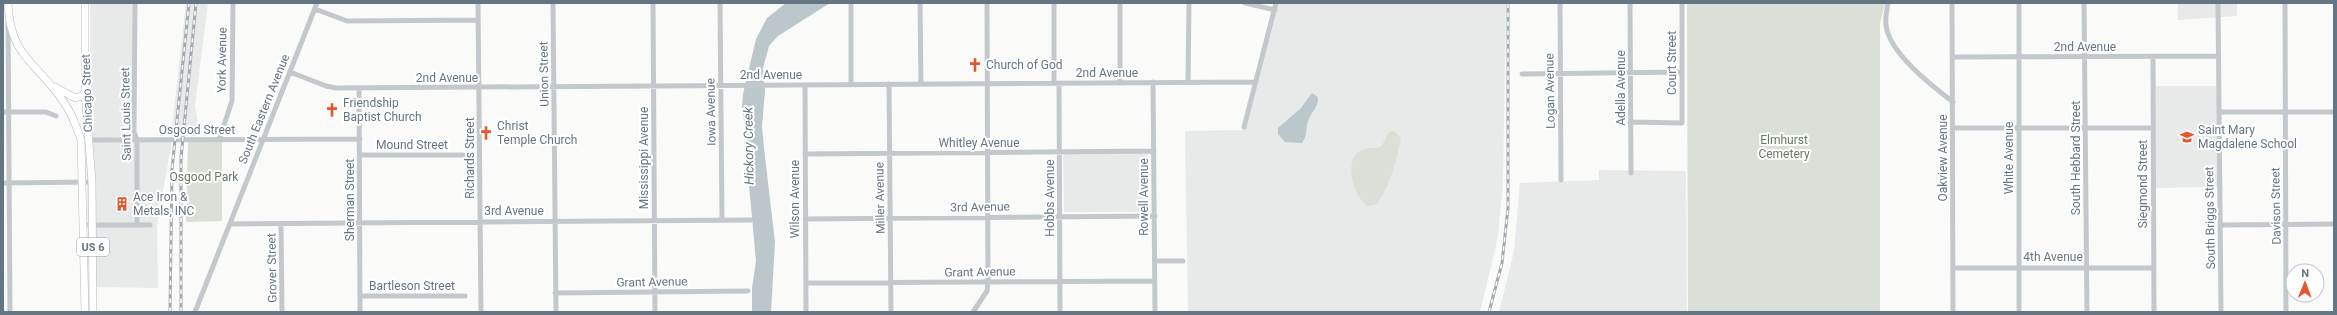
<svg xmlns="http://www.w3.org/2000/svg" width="2337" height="315" viewBox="0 0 2337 315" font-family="Roboto,sans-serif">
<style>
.built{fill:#e8e9e9}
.green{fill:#dadfd7}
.water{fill:#bbc7cb}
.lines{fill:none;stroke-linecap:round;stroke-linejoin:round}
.major-casing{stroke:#b5babe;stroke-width:8}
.minor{stroke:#c3c8cc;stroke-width:5}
.major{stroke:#fff;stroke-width:7}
.rail-casing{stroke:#a2aab0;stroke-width:3}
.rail{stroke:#fff;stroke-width:1.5;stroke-dasharray:4.5;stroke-linecap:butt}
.labels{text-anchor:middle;stroke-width:4;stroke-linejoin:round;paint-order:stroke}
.shield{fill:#fff;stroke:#939fa8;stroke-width:1}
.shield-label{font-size:11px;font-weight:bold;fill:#657683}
.street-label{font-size:12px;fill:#657683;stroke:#fff}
.poi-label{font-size:12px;fill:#657683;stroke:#fff;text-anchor:start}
.park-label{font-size:12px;fill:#687a64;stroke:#fff}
.water-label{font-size:13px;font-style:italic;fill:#60757c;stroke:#fff}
</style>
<rect width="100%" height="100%" fill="#fafaf8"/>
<!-- built -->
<path class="built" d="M90 3H133V136L91 139Z
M186 3H208L195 105 200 136H171Z
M1277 3H1506L1503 182 1498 237 1480 312H1188L1185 131 1242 130Z
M2178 3H2237V16L2178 20Z
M2155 86H2219V187L2156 188Z
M172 141 157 225 158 288 89 287 86 142Z
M1063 153H1148L1149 212H1064Z
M1599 170 1686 171 1687 312H1499L1514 251 1520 183 1599 180Z"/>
<!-- green -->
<path class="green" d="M1687 3H1885L1880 24V312H1688Z
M1394 131 1401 138C1396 162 1391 183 1377 204L1367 206C1354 196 1343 161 1360 151 1365 148 1375 148 1381 147L1389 132Z
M188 141H222V221L186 222Z"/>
<!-- water -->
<path class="water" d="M786 3H830L778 36 769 46 763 68 765 91 762 126 764 148 775 242 771 312H752V288L756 261 748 174V147L742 107 743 94 756 39 767 18Z
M1312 93 1318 97C1319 107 1311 112 1308 121 1305 129 1308 135 1302 143L1285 142 1278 134V128L1301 108Z"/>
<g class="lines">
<defs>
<path id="major" d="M8 3C10 58 37 62 63 101 72 113 76 126 81 140L85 312
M85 3V92L92 182 93 312
M55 87 75 98 82 96 85 92"/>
</defs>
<!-- major casing -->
<use href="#major" class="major-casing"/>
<!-- minor -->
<path class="minor" d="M135 3 134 132 137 140V225
M478 3 481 312
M553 3 556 312
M653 3 655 312
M720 3 722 220
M920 3 921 84
M1054 3V83
M1120 3V83
M1245 3 1275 10
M1560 3 1561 180
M1630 3 1631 173
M1888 3C1887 10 1885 18 1886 25 1889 53 1932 86 1953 102
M1952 3 1953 312
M2019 3V312
M2084 3 2087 312
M2218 3 2221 312
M2285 3 2286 312
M315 9 347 21 478 20
M8 21 10 312
M1952 57 2219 56
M2153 57 2154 312
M290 72 326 86 336 88 1256 82
M1522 74 1682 72
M1153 82 1155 312
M1188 82 1189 3
M1059 83 1060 312
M889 84 891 312
M805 85 806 312
M851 85V3
M359 88 360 312
M3 112H46L56 116
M2219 112H2334
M1630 122 1682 123V3
M1244 127 1276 3
M1953 128H2153
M85 140 360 139
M219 140 232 101 233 3
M805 154 1154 151
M360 155H463
M3 183 92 182
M805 219 1155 216
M230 224 751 220
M281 224 282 312
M84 225H150
M2220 225 2334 224
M1155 261H1183
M1953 268H2154
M806 283 1154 281
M555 293 748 291
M360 296H465
M195 312 317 3
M973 312 987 291 988 282 987 3"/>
<!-- major -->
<use href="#major" class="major"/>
<defs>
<path id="rail" d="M170 312 172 169 189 3
M181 312V158L196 3
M1489 312 1502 263 1508 208V3"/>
</defs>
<!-- rail casing -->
<use href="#rail" class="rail-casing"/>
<!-- rail -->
<use href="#rail" class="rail"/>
</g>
<!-- icons -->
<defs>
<symbol id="church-bare" viewBox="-9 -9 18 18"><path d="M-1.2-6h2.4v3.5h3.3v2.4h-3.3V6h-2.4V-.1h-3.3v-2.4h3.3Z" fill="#e4572e" stroke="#fff" stroke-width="2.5" paint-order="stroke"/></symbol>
<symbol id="school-bare" viewBox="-9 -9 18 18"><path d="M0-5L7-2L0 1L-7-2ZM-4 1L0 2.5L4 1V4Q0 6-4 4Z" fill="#e4572e" stroke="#fff" stroke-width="2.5" paint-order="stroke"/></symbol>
<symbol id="building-bare" viewBox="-9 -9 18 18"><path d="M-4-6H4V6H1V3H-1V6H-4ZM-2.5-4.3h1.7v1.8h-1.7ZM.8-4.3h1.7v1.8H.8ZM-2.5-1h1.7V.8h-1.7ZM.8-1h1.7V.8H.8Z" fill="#e4572e" stroke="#fff" stroke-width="2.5" paint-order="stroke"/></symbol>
</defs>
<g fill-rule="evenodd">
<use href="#church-bare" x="965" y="55" width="20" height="20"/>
<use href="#church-bare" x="322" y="100" width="20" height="20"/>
<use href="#church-bare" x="476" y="123" width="20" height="20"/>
<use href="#school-bare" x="2177" y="127" width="20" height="20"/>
<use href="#building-bare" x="112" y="194" width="20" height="20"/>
</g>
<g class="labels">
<!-- shield labels -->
<rect class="shield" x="77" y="238" width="32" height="18" rx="3"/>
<g class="shield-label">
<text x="93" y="251">US 6</text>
</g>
<!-- street labels -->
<g class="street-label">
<text x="2085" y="51">2nd Avenue</text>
<text transform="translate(222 60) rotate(-89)" y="4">York Avenue</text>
<text transform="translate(1672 63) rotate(-90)" y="4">Court Street</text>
<text x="1107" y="77">2nd Avenue</text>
<text transform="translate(544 74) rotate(-91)" y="4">Union Street</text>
<text x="771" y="79">2nd Avenue</text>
<text x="447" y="82">2nd Avenue</text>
<text transform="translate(1621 88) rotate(-90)" y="4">Adella Avenue</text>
<text transform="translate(1550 91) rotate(-91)" y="4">Logan Avenue</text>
<text transform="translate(87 93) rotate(-92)" y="4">Chicago Street</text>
<text transform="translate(264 109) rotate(-68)" y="4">South Eastern Avenue</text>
<text transform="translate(711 112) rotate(-91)" y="4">Iowa Avenue</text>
<text transform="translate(126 114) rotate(-91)" y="4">Saint Louis Street</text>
<text x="197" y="134">Osgood Street</text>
<text x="979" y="147">Whitley Avenue</text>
<text x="412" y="149">Mound Street</text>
<text transform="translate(470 158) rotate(-90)" y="4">Richards Street</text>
<text transform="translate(644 158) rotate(-90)" y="4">Mississippi Avenue</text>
<text transform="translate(1943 158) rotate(-90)" y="4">Oakview Avenue</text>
<text transform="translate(2009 158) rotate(-90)" y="4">White Avenue</text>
<text transform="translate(2076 158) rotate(-90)" y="4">South Hebbard Street</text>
<text transform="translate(2143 184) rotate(-90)" y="4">Siegmond Street</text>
<text transform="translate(1144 197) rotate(-90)" y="4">Rowell Avenue</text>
<text transform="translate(880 198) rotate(-91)" y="4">Miller Avenue</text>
<text transform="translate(1050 198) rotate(-90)" y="4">Hobbs Avenue</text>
<text transform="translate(795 199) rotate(-90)" y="4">Wilson Avenue</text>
<text transform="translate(350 200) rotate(-90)" y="4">Sherman Street</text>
<text transform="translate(2276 206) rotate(-91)" y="4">Davison Street</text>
<text transform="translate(980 207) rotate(-1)" y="4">3rd Avenue</text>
<text x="514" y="215">3rd Avenue</text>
<text transform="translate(2210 218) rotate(-91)" y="4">South Briggs Street</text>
<text x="2053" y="261">4th Avenue</text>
<text transform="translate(272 268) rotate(-91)" y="4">Grover Street</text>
<text transform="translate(980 272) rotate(-1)" y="4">Grant Avenue</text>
<text transform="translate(652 282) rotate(-1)" y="4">Grant Avenue</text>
<text x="412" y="290">Bartleson Street</text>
</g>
<!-- poi labels -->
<g class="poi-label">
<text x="986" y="69">Church of God</text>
<text x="343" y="107">Friendship<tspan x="343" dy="14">Baptist Church</tspan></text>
<text x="497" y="130">Christ<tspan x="497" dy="14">Temple Church</tspan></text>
<text x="2198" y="134">Saint Mary<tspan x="2198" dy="14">Magdalene School</tspan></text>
<text x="133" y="201">Ace Iron &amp;<tspan x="133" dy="14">Metals, INC</tspan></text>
</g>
<!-- park labels -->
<g class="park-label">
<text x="1784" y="144">Elmhurst<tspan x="1784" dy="14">Cemetery</tspan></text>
<text x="204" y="181">Osgood Park</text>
</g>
<!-- water labels -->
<g class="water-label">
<text transform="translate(748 146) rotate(-91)" y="5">Hickory Creek</text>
</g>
</g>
<!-- border -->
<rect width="2337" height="315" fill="none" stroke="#657683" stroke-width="8"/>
<!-- north arrow -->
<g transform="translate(2305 283) rotate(1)"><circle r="19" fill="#ffffff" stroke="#c1c8cd"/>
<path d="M0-3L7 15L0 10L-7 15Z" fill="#e4572e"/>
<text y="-6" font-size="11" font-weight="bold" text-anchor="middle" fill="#657683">N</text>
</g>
</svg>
